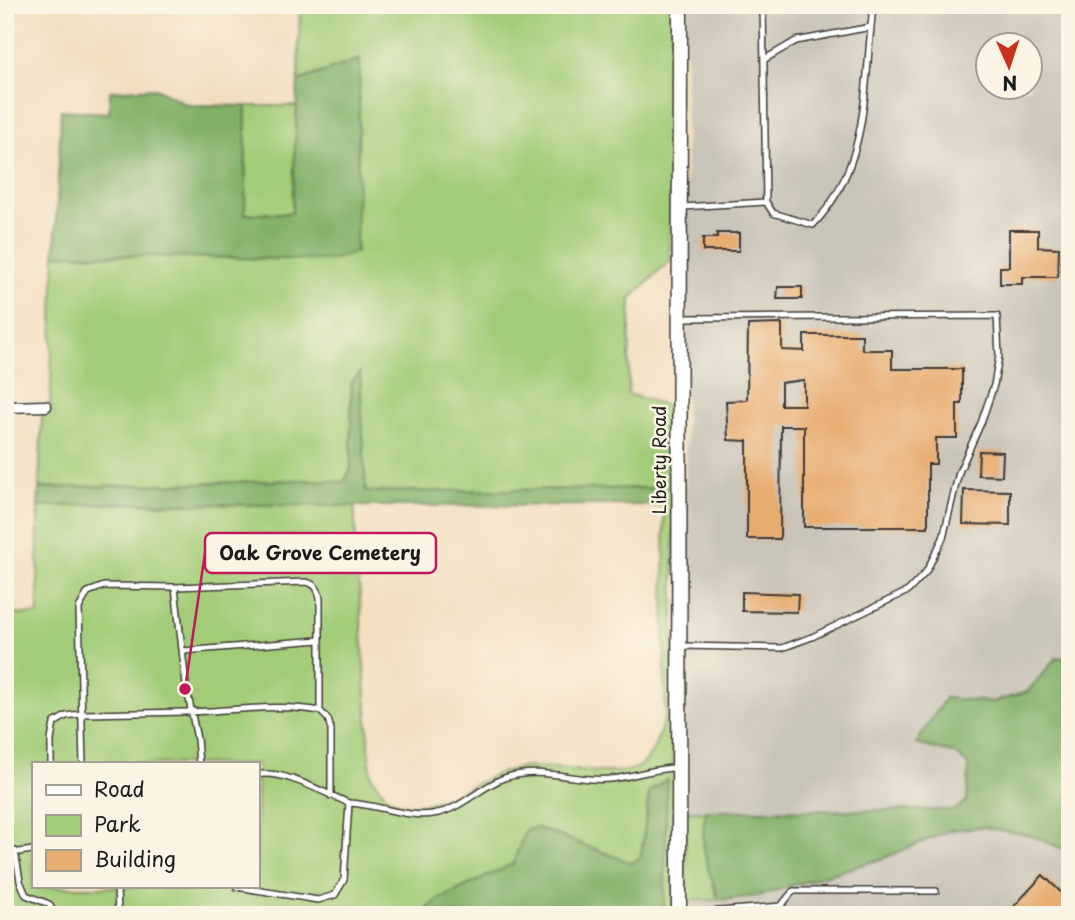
<svg xmlns="http://www.w3.org/2000/svg" width="1075" height="920" viewBox="0 0 1075 920" font-family="'Playpen Sans',sans-serif">
<style>
.industrial{fill:#c9c4b8;fill-rule:evenodd}
.green{fill:#a3cc78;stroke:#60744a;stroke-width:2;fill-rule:evenodd}
.forest{fill:#82b068;stroke:#4f6642;stroke-width:2}
.building{fill:#e7ac70;fill-rule:evenodd}
.lines{fill:none;stroke-linecap:round;stroke-linejoin:round}
.lane-casing{stroke:#3c3934;stroke-width:8}
.street-casing{stroke:#3c3934;stroke-width:13}
.secondary-casing{stroke:#3c3934;stroke-width:17}
.lane{stroke:#fff;stroke-width:5}
.street{stroke:#fff;stroke-width:10}
.secondary{stroke:#fff;stroke-width:14}
.labels{text-anchor:middle;stroke-width:5;stroke-linejoin:round;paint-order:stroke}
.street-label{font-size:18px;fill:#1c1c1c;stroke:#fcf5e5}
.leader{fill:none;stroke:#c2185b;stroke-width:2.5}
.callout-dot{fill:#c2185b;stroke:#fcf5e5;stroke-width:2.5}
.callout{fill:#fcf5e5;stroke:#c2185b;stroke-width:2.5}
.callout-label{font-size:19px;text-anchor:middle;font-weight:bold;fill:#1c1c1c}
</style>
<rect width="100%" height="100%" fill="#fcf5e5"/>
<filter id="ink" filterUnits="userSpaceOnUse"><feTurbulence type="fractalNoise" baseFrequency=".0143" numOctaves="2"/><feDisplacementMap in="SourceGraphic" scale="14" xChannelSelector="R" yChannelSelector="G"/><feConvolveMatrix kernelMatrix="1 2 1 2 8 2 1 2 1" color-interpolation-filters="sRGB"/></filter>
<filter id="wash" filterUnits="userSpaceOnUse"><feTurbulence type="fractalNoise" baseFrequency=".00686" numOctaves="4" result="noise"/><feDisplacementMap in="SourceGraphic" scale="28" xChannelSelector="R" yChannelSelector="G"/><feGaussianBlur stdDeviation="1.57" result="paint"/><feColorMatrix in="noise" values="0 0 0 0 0 0 0 0 0 0 0 0 0 0 0 0 0 1.4 0 .05"/><feComposite in="paint" operator="in"/></filter>
<g filter="url(#wash)">
<rect width="100%" height="100%" fill="#f2debf"/>
<!-- industrial -->
<path class="industrial" d="M686 5H1067L1070 659 1057 657 1027 692 993 702 945 698 956 754 969 766 967 800 955 810 685 811ZM988 46H1030V88H988Z
M983 827 1032 836 1070 852V915H673V900H719L757 896 884 858 951 830Z"/>
<!-- green -->
<path class="green" d="M300 5H672L670 261 631 298 628 394 668 406 674 488 673 915H664L666 780 649 792 641 857 631 863 539 828 526 829 513 864 439 899 420 915H5V615L38 614V507L118 503 354 506 371 775C381 791 390 805 411 805 453 805 480 773 521 768 552 763 615 780 638 767 654 759 659 732 665 717L664 488 365 492 360 373 351 383V469L344 482 305 480 39 488 42 416 50 414 55 254 332 260 360 60 298 81ZM33 764H257V887H33Z
M1067 5H1070L1068 305Z
M246 106H297L293 213 245 214Z
M685 811H706C699 846 707 867 719 900H686Z"/>
<!-- forest -->
<path class="forest" d="M360 59 356 252 332 260 55 254 61 110 109 113 110 91 156 88 188 105 246 106 245 214 292 213 298 81Z
M360 373 366 492 664 488V505L354 506 118 503 38 507 39 488 305 480 344 482 351 469V383Z
M1057 657 1070 659V852L1032 836 983 827 951 830 884 858 757 896 719 900C707 867 699 846 706 811L955 810 967 800 969 766 956 754 916 744 945 698 993 702 1027 692Z
M667 779 664 915H420L439 899 513 864 526 829 539 828 631 863 641 857 649 792Z"/>
<g id="blocks">
<!-- building -->
<path class="building" d="M1009 230H1038V247L1059 248 1058 277H1022V284H1000V267H1009Z
M717 233H739V251H703V238H717Z
M778 287H802V299H777Z
M782 324V350L804 351V335H862V350H892V369H962V404H957V438H936V464H928V527H804V426H781L780 539H747V441L728 440 726 401 747 400 748 325ZM804 380V405H781V383Z
M979 451 1003 452 1002 476 978 475Z
M964 490 1010 491V525L963 524Z
M742 592 798 594 797 612 742 611Z
M1043 875 1066 897 1067 915H1006Z"/>
</g>
</g>
<g filter="url(#ink)">
<use href="#blocks" fill-opacity="0" stroke="#3c3934" stroke-width="2"/>
<g class="lines">
<defs>
<path id="lane" d="M5 8 26 5
M765 59 796 41 871 27 873 5
M766 202 773 213 813 225C866 170 864 98 871 27
M682 207 766 202 763 5
M175 587 186 685 197 739 199 764
M681 646 782 648 812 637 908 591 926 572 943 538 959 472 981 423 994 385 999 356 997 316 682 318
M183 651 319 640
M51 764V740L54 723 66 716 80 714C124 713 168 713 211 711 247 709 285 704 320 711
M83 764 79 608 88 592 104 586 175 587 307 582C316 585 318 589 320 598V711L328 719 331 730V796
M349 803C377 804 405 818 433 814 459 811 480 787 504 778 543 765 574 783 611 779 634 777 655 767 679 768
M5 813 7 837 5 851
M15 851 20 881 26 895 49 904 55 915
M5 854 33 850
M117 887 118 915
M237 887 318 900 335 895 344 880 349 803C324 793 283 769 257 775
M682 914 781 906 793 891H936"/>
<path id="street" d="M5 407 46 406"/>
<path id="secondary" d="M679 915 680 5"/>
</defs>
<!-- lane casing -->
<use href="#lane" class="lane-casing"/>
<!-- street casing -->
<use href="#street" class="street-casing"/>
<!-- secondary casing -->
<use href="#secondary" class="secondary-casing"/>
<!-- lane -->
<use href="#lane" class="lane"/>
<!-- street -->
<use href="#street" class="street"/>
<!-- secondary -->
<use href="#secondary" class="secondary"/>
</g>
</g>
<g class="labels">
<!-- street labels -->
<g class="street-label">
<text transform="translate(660 460) rotate(-90)" y="6">Liberty Road</text>
</g>
</g>
<!-- callouts -->
<path class="leader" d="M185 689L205 553"/>
<circle class="callout-dot" cx="185" cy="689" r="7"/>
<rect class="callout" x="205" y="533" width="231" height="40" rx="7"/>
<g class="callout-label">
<text x="320" y="560">Oak Grove Cemetery</text>
</g>
<!-- margin -->
<rect width="1075" height="920" fill="none" stroke="#fcf5e5" stroke-width="28"/>
<!-- legend -->
<rect x="32" y="762" width="228" height="126" fill="#fcf5e5" stroke="#a29e95" stroke-width="2"/>
<rect x="46" y="785" width="35" height="10" fill="#ffffff" stroke="#a29e95" stroke-width="2"/>
<text x="94" y="797" font-size="21" fill="#1c1c1c">Road</text>
<rect x="46" y="815" width="35" height="21" fill="#a3cc78" stroke="#a29e95" stroke-width="2"/>
<text x="94" y="832" font-size="21" fill="#1c1c1c">Park</text>
<rect x="46" y="850" width="35" height="21" fill="#e7ac70" stroke="#a29e95" stroke-width="2"/>
<text x="94" y="867" font-size="21" fill="#1c1c1c">Building</text>
<!-- north arrow -->
<g transform="translate(1009 66) rotate(177)"><circle r="33" fill="#fcf5e5" stroke="#a29e95" stroke-width="2"/>
<path d="M0-5L12 26L0 18L-12 26Z" fill="#c8321e"/>
<text y="-10" font-size="19" font-weight="bold" text-anchor="middle" fill="#1c1c1c">N</text>
</g>
</svg>
